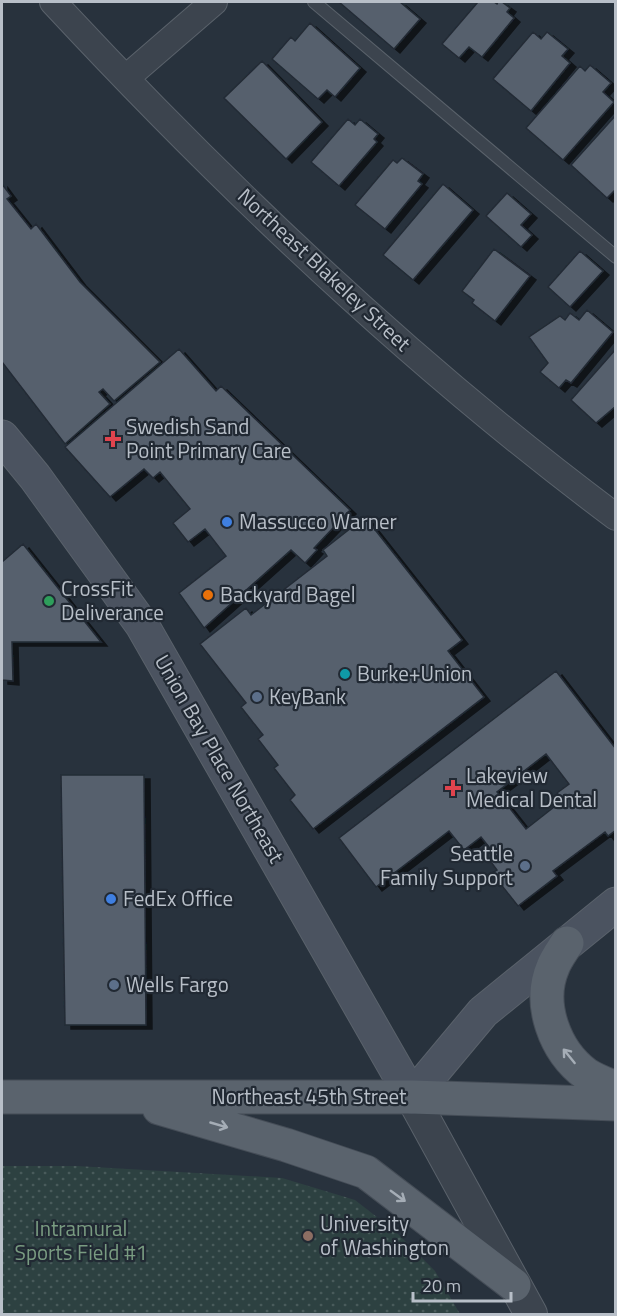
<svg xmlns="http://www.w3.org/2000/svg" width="617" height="1316" viewBox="0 0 617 1316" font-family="'Titillium Web',sans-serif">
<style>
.park{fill:url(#park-dots)}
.building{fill:#56606d;stroke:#232b35;stroke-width:1.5;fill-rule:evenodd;filter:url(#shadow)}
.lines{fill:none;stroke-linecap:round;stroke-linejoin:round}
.service-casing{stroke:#5a626b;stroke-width:14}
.minor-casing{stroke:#5a626b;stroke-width:28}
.tertiary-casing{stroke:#5a626b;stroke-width:34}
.secondary-casing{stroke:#5a626b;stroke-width:35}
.primary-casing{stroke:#454d57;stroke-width:35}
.service{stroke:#3c444e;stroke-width:12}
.minor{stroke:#3c444e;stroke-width:26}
.tertiary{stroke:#3c444e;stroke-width:32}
.secondary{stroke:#4b5360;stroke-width:33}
.primary{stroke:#5a636d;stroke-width:33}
.oneway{stroke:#a5adb6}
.health-dot{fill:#e0444e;stroke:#212933;stroke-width:2}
.shop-dot{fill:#3f7fe0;stroke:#212933;stroke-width:2}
.food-dot{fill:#e8710a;stroke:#212933;stroke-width:2}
.leisure-dot{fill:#2e9e5b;stroke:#212933;stroke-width:2}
.culture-dot{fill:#0f9aa8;stroke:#212933;stroke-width:2}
.service-dot{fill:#5c6f8a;stroke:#212933;stroke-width:2}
.education-dot{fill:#8d6e63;stroke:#212933;stroke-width:2}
.labels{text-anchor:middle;stroke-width:4.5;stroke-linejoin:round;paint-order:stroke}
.street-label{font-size:21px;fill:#b8bfc8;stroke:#212933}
.poi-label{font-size:21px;fill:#b8bfc8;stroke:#212933;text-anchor:start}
.park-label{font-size:21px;fill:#799b81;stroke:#212933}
</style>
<defs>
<pattern id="park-dots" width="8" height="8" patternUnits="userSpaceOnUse" patternTransform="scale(1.5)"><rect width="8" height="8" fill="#2d4141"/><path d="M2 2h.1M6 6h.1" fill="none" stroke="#495b5b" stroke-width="1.8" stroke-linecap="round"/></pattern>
<filter id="shadow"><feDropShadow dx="6" dy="4" stdDeviation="0" flood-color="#0009"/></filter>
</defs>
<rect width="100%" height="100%" fill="#28323d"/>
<!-- park -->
<path class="park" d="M2 1166H77L282 1178 355 1200 396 1232 435 1271 460 1314H2Z"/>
<!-- building -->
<path class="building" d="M339 2H400L420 19 394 49Z
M478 2H494L497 4 498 2H502L510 8 507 12 514 18 482 57 469 47 459 58 442 44Z
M310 23 360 68 335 97 327 90 318 99 272 59 291 37 295 41Z
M533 32 541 39 547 32 568 49 562 56 570 63 531 111 493 79Z
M262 61 322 122 286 159 224 98Z
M590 65 611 83 603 92 614 102 563 160 526 128 580 66 585 71Z
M616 115V189L607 198 571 165Z
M348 119 355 125 360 119 378 134 374 139 377 142 339 186 311 162Z
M402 158 423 174 418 181 422 184 385 229 355 205 393 160 397 163Z
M2 184 11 196 7 199 31 229 36 224 80 282 160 362 114 401 103 389 99 392 110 404 65 444 2 362Z
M443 184 473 210 413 280 383 255Z
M507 193 531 214 521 225 532 235 521 247 486 216Z
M494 249 530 276 495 321 472 303 474 300 462 291Z
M580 251 603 271 570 307 548 287Z
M587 310 613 332 571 383 566 380 559 388 540 372 548 363 529 337 560 316 565 320 570 313 579 320Z
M179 349 216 391 221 386 350 510 314 548 317 550 305 563 291 550 204 628 179 593 226 556 205 529 188 542 173 523 190 509 160 472 153 478 144 469 110 497 65 447Z
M616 349V406L596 423 571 400Z
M365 517 462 640 448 651 484 697 313 829 290 800 295 795 274 768 278 765 258 739 263 735 241 707 246 703 200 644 246 608 251 615 327 556 323 550Z
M23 544 101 642H12L13 681 2 680V562Z
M556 671 616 749V830L608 836 605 832 553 871 557 876 518 906 492 873 497 870 491 862 497 857 481 837 464 850 449 831 376 887 339 838ZM546 754 569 784 557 793 563 800 526 829 497 792Z
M61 775H144L146 1025H65Z"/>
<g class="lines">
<defs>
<path id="service" d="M314 2 616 257"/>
<path id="minor" d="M53 2C226 188 412 365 616 517
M126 78 214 2"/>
<path id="tertiary" d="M412 1097 531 1314"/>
<path id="secondary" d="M2 437 35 477 142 625 412 1097 483 1012 616 904"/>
<path id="primary" d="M567 943C562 951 556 959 553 967 537 1004 555 1051 586 1074 595 1080 606 1084 616 1088
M2 1097H412L616 1104
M159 1108 286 1145 366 1172 514 1285"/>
</defs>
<!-- service casing -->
<use href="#service" class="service-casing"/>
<!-- minor casing -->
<use href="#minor" class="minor-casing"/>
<!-- tertiary casing -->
<use href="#tertiary" class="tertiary-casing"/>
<!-- secondary casing -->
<use href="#secondary" class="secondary-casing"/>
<!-- primary casing -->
<use href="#primary" class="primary-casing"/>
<!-- service -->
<use href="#service" class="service"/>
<!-- minor -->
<use href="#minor" class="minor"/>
<!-- tertiary -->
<use href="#tertiary" class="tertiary"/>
<!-- secondary -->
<use href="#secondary" class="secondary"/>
<!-- primary -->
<use href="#primary" class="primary"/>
</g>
<!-- one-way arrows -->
<defs><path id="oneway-shaft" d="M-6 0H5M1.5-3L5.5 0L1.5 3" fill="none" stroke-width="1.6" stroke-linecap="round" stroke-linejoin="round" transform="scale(1.5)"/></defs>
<g class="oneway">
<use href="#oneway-shaft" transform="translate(569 1056) rotate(-129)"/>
<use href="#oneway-shaft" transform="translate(219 1125) rotate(16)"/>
<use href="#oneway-shaft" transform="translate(398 1196) rotate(36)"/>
</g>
<!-- markers -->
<g class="health-dot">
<path d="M110 430h6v6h6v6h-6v6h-6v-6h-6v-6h6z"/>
<path d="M450 779h6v6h6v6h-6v6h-6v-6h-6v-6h6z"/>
</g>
<g class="shop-dot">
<circle cx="227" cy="522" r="6"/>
<circle cx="111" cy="899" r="6"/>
</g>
<circle class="food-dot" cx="208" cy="595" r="6"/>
<circle class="leisure-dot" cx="49" cy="601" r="6"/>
<circle class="culture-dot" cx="345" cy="674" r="6"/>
<g class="service-dot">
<circle cx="257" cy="697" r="6"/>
<circle cx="525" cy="866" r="6"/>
<circle cx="114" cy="985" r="6"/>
</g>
<circle class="education-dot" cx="308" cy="1236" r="6"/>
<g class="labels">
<!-- street labels -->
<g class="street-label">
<text transform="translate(324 270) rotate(43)" y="7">Northeast Blakeley Street</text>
<text transform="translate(219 759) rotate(60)" y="7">Union Bay Place Northeast</text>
<text x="309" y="1104">Northeast 45th Street</text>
</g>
<!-- poi labels -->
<g class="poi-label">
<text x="126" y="434">Swedish Sand<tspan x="126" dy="24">Point Primary Care</tspan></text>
<text x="239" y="529">Massucco Warner</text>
<text x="61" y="596">CrossFit<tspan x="61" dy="24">Deliverance</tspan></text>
<text x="220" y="602">Backyard Bagel</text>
<text x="357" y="681">Burke+Union</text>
<text x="269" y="704">KeyBank</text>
<text x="466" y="783">Lakeview<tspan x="466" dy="24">Medical Dental</tspan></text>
<text x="513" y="861" text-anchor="end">Seattle<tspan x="513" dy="24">Family Support</tspan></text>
<text x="123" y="906">FedEx Office</text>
<text x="126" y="992">Wells Fargo</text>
<text x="320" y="1231">University<tspan x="320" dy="24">of Washington</tspan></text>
</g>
<!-- park labels -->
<g class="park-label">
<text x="81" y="1236">Intramural<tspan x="81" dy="24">Sports Field #1</tspan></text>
</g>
</g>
<!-- border -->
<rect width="617" height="1316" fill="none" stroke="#b8bfc8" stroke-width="6"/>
<!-- scale -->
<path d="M413 1292v9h98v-9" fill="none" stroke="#b8bfc8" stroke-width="3"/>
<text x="422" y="1292" font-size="18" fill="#b8bfc8" stroke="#212933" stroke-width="4.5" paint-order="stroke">20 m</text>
</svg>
